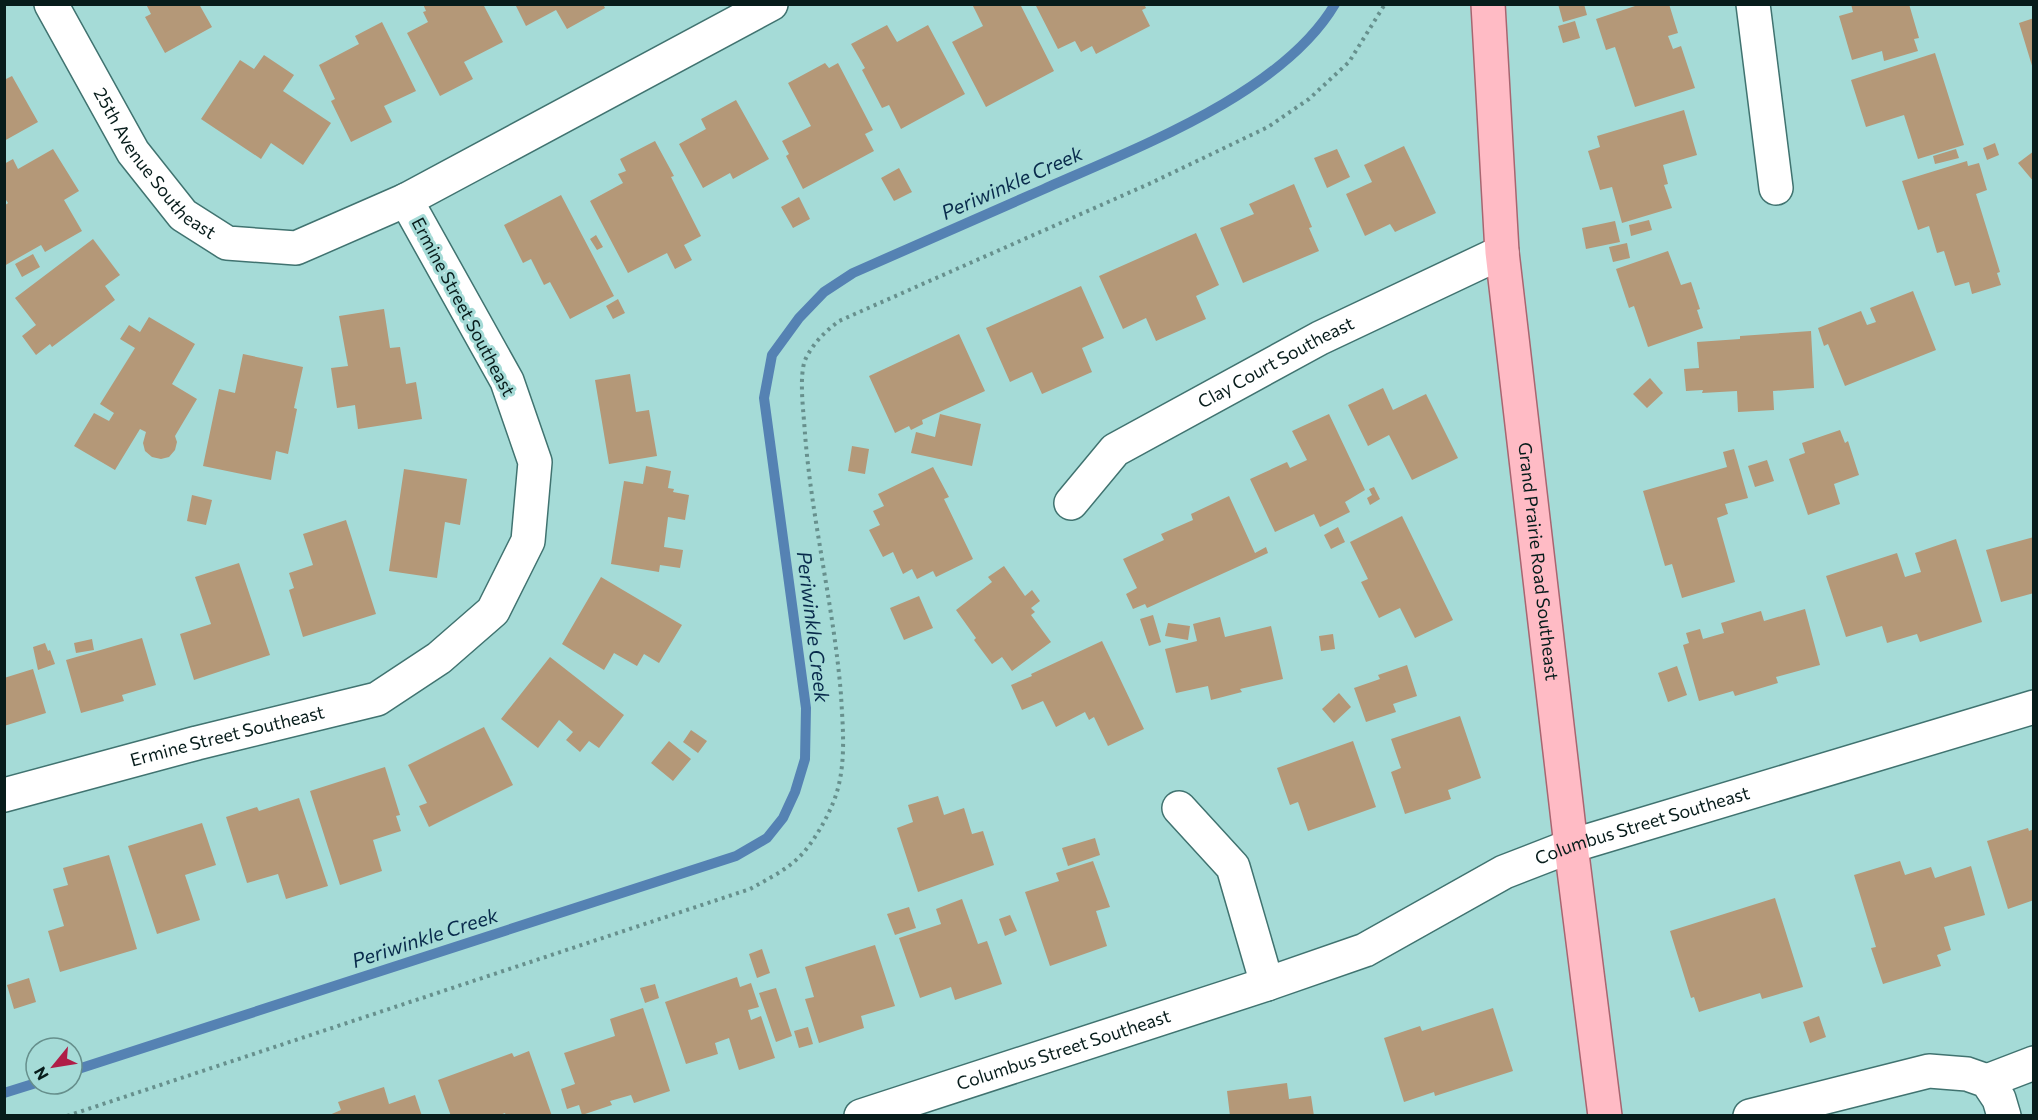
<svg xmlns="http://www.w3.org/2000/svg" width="2038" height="1120" viewBox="0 0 2038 1120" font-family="Commissioner,sans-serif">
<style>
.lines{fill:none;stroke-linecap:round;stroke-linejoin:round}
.stream{stroke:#5582b3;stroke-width:10}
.building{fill:#b49878}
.minor-casing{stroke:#407370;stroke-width:36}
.major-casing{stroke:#a86570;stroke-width:36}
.path{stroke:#67908d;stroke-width:4;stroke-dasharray:3 4.5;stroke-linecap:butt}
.minor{stroke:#fff;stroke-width:33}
.major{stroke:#ffbbc5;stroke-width:33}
.labels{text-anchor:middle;stroke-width:6;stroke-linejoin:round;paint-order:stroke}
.street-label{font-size:18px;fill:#071c1b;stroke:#a5dbd7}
.water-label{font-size:20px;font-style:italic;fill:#082a4b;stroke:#a5dbd7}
</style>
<rect width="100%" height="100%" fill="#a5dbd7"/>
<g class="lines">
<!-- stream -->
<path class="stream" d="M72 1071 736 856 767 838 783 818 795 792 805 759 806 708 764 398 772 355 799 318 824 292 853 273C916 245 980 217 1044 189 1136 148 1282 94 1335 4
M4 1093 36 1083"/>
</g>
<!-- building -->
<path class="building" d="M146 4H199L212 27 165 53 145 17 151 14Z
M423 4H483L503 42 464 62 473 79 440 96 407 33 428 22 423 12 426 11Z
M515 4H603L605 8 567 29 556 10 526 26Z
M972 4H1020L1054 71 986 107 952 42 983 26Z
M1035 4H1144L1146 8 1142 10 1150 26 1096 54 1092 46 1081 52 1075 41 1058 49Z
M1558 4H1584L1587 15 1563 22Z
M1641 4H1669L1678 33 1668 36 1673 49 1681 46 1695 88 1635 107 1615 47 1606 50 1596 19Z
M1851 4H1909L1919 38 1914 39 1918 51 1884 61 1882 51 1852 60 1839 16 1853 12Z
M2034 18V69H2033L2019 23Z
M1575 21 1580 38 1563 43 1558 26Z
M382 22 416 91 384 106 392 122 351 142 331 101 335 99 319 65 359 44 355 36Z
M887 25 897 42 928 25 965 94 901 129 889 105 882 108 862 70 865 68 851 44Z
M1935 53 1964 145 1918 159 1904 115 1866 127 1851 80Z
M264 55 294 75 283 91 331 123 303 165 271 143 261 159 201 119 240 60 254 69Z
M825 63 829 68 838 63 873 130 865 134 874 151 803 189 786 156 789 154 782 141 811 126 788 83Z
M12 76 38 122 4 141V80Z
M736 100 769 159 733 179 730 173 703 188 679 144 706 129 701 119Z
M1684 110 1697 155 1663 165 1668 184 1664 185 1672 208 1622 223 1612 187 1600 190 1588 151 1600 147 1597 136Z
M655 141 674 176 671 177 701 236 684 245 692 260 675 269 667 253 628 273 590 201 623 183 618 174 626 171 620 159Z
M1995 143 1999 155 1987 160 1983 148Z
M1404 146 1436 213 1395 232 1390 224 1365 236 1346 194 1372 182 1364 165Z
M53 149 79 191 64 200 82 231 45 252 41 245 4 266V206L8 203 4 197V164L13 159 18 169Z
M1337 149 1350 177 1327 188 1314 158Z
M1956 149 1959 158 1935 164 1933 156Z
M2034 151V182L2018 163Z
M1967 161 1968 166 1979 163 1987 190 1976 194 2000 272 1997 273 2001 285 1972 294 1969 282 1955 286 1944 251 1937 253 1929 226 1918 230 1902 181Z
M899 168 912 192 894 201 881 178Z
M1294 184 1312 227 1309 228 1319 251 1243 283 1220 228 1254 214 1249 204Z
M561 195 614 296 570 319 550 282 544 285 531 259 523 263 504 225Z
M799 197 810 219 793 228 781 207Z
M1649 220 1652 230 1631 236 1629 225Z
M1615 221 1620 242 1586 249 1582 228Z
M1196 233 1219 285 1196 296 1206 319 1156 341 1146 318 1123 329 1099 276Z
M596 235 603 247 597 250 590 239Z
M93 239 120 275 105 286 115 300 52 347 50 344 36 355 22 336 36 325 15 298Z
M1627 243 1630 258 1613 262 1609 247Z
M1668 251 1681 285 1691 282 1700 309 1697 310 1703 328 1648 347 1634 306 1629 308 1616 269Z
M33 254 40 267 22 277 15 264Z
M1081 286 1104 338 1082 348 1092 372 1042 394 1032 372 1010 382 986 328Z
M1913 291 1936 350 1845 386 1828 344 1824 346 1818 328 1861 311 1867 325 1876 322 1870 308Z
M618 299 625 313 613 319 606 306Z
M384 309 390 348 400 347 406 384 416 382 422 419 358 429 355 405 337 408 331 368 348 366 339 316Z
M149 317 195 344 172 384 197 399 175 436 177 442 175 450 169 457 161 459 152 457 145 451 143 443 146 432 140 429 115 470 74 446 94 413 109 421 114 413 100 404 135 348 120 339 129 325 140 332Z
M1811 331 1814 388 1773 391 1774 410 1738 412 1737 391 1702 393 1703 390 1686 391 1684 369 1699 368 1697 342 1740 339V336Z
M959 334 985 391 922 420 923 424 911 430 909 426 895 433 869 376Z
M243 354 303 367 294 408 297 409 288 454 276 451 271 480 203 466 219 389 235 393Z
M630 374 636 412 649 410 657 456 609 464 595 380Z
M1650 378 1663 393 1647 408 1633 394Z
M1383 388 1393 410 1426 394 1458 458 1412 480 1389 435 1368 446 1348 405Z
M940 414 981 424 972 466 911 453 916 432 935 437Z
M1329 414 1365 490 1345 502 1350 512 1320 527 1314 514 1275 532 1250 479 1287 462 1290 468 1307 460 1292 431Z
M1840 430 1845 443 1848 441 1859 475 1834 484 1840 504 1808 515 1789 459 1805 453 1802 443Z
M852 446 869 449 865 474 848 471Z
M1734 449 1748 498 1725 504 1728 514 1717 518 1735 582 1682 598 1672 564 1665 566 1643 491 1727 467 1723 452Z
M1767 460 1774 481 1755 487 1748 466Z
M646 466 671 471 668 488 674 489 673 492 689 495 685 520 668 517 664 547 683 550 680 568 660 565 659 572 611 564 624 481 643 484Z
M933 467 949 497 944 499 973 559 936 577 933 571 917 579 912 569 903 574 893 552 883 557 869 530 880 525 873 511 884 506 878 494Z
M404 469 467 479 460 525 445 522 437 578 389 571Z
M1374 487 1380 499 1370 505 1367 498 1372 495 1369 489Z
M192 495 212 500 206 525 187 521Z
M1229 496 1255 553 1266 547 1268 553 1147 608 1145 604 1133 609 1126 594 1137 588 1123 559 1164 540 1161 534 1193 520 1191 514Z
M1402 516 1453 620 1415 638 1400 608 1379 618 1361 582 1368 579 1350 542Z
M346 520 376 614 303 637 289 590 294 588 289 573 313 565 303 534Z
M1338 527 1345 542 1331 549 1324 535Z
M2034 537V593L2001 602 1986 550Z
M1956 539 1982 622 1920 642 1917 634 1887 643 1882 626 1846 637 1826 576 1897 553 1905 577 1921 572 1915 553Z
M239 563 270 655 194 680 180 634 211 624 195 577Z
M1004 566 1025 596 1032 590 1040 601 1031 608 1035 612 1031 615 1051 642 1012 671 1002 657 992 664 974 640 976 638 956 610 992 582 988 577Z
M601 577 682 625 659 663 644 654 637 666 614 653 604 670 562 644Z
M919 596 933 628 904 640 890 608Z
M1805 609 1820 665 1776 677 1778 683 1735 696 1733 691 1699 701 1683 645 1689 643 1686 633 1700 629 1703 639 1724 633 1721 623 1761 611 1764 621Z
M1153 615 1161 642 1149 646 1140 619Z
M1220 617 1225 637 1271 626 1283 679 1240 689 1242 692 1211 700 1208 686 1176 693 1165 649 1197 641 1193 624Z
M1168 623 1190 626 1188 640 1165 636Z
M1333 634 1335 649 1321 651 1319 636Z
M142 638 156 685 122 695 124 701 81 713 66 660Z
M92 639 94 650 76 653 74 643Z
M1102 641 1144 729 1108 746 1094 717 1089 720 1085 712 1056 727 1043 701 1022 710 1011 685 1032 676 1031 674Z
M45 643 48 651 50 650 55 664 38 670 33 647Z
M550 657 624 715 599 748 589 741 580 752 566 740 573 732 559 720 538 748 501 719Z
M1407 665 1417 696 1393 704 1396 712 1366 722 1354 688 1380 679 1378 675Z
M1677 666 1687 695 1668 702 1658 673Z
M33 669 46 713 4 726V678Z
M1339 693 1351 707 1334 723 1322 709Z
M1460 716 1481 778 1448 790 1451 799 1405 814 1391 772 1401 768 1391 739Z
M484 727 513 785 429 827 419 806 427 803 408 765Z
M691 730 707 741 698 753 683 742Z
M669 741 691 759 673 781 651 763Z
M1353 741 1376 807 1308 831 1298 802 1290 805 1277 768Z
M385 767 400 815 396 816 401 831 373 840 382 871 340 885 310 791Z
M938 796 944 815 964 808 972 834 983 831 994 865 918 892 897 828 913 822 908 805Z
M299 798 328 886 286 899 278 874 247 883 226 817 257 807 259 811Z
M202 823 216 865 185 875 200 920 157 934 128 846Z
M2028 828 2029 831 2034 829V900L2008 909 1987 841Z
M1095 838 1100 855 1068 866 1062 848Z
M109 855 137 949 60 972 48 931 64 926 53 889 68 885 63 868Z
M1093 861 1110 907 1096 911 1107 946 1050 966 1025 892 1059 881 1056 873Z
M1900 861 1905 875 1931 867 1935 878 1971 866 1985 915 1944 927 1951 950 1937 955 1941 966 1883 984 1871 948 1876 947 1854 875Z
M1775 898 1803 987 1762 999 1760 993 1699 1012 1694 997 1691 998 1670 931Z
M962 899 978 944 987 941 1002 984 955 1000 951 987 920 998 899 938 941 924 936 909Z
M909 907 916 928 895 935 887 914Z
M1010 915 1017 931 1005 936 999 919Z
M875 945 895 1006 861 1016 864 1028 819 1043 805 999 814 997 805 967Z
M762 949 770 973 757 978 749 954Z
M737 977 740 987 751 983 759 1007 748 1010 751 1020 761 1016 775 1058 739 1070 729 1038 715 1043 718 1054 686 1064 665 1002Z
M29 978 36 1002 14 1009 7 985Z
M655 984 659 998 645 1003 640 988Z
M776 988 792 1036 776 1042 759 993Z
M643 1008 670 1091 634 1103 631 1095 610 1101 612 1105 582 1115 579 1105 567 1109 561 1089 575 1084 564 1053 615 1036 610 1019Z
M1493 1008 1513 1071 1435 1096 1434 1092 1404 1102 1384 1038 1420 1026 1422 1031Z
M1819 1016 1826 1037 1810 1043 1803 1022Z
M808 1027 813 1044 799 1048 794 1031Z
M529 1051 552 1116H506L505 1113 497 1116H451L438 1080 512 1053 514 1057Z
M1287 1083 1289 1099 1311 1096 1314 1116H1230L1227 1091Z
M384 1087 389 1104 415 1095 422 1116H327L341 1110 338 1102Z"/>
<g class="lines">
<defs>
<g id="minor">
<path id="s1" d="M51 4 133 152 183 215 227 243 296 248 406 200 771 4"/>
<path d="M1753 4 1776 188"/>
<path id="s2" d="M1071 503 1115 450 1320 338 1502 252"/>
<path id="s3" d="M4 795 197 743 377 699 439 658 493 611 528 541 535 462 507 381 406 200"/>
<path d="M1179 808 1233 867 1267 984"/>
<path d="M1987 1081 2034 1063"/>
<path id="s4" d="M861 1116 1267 984 1365 950 1504 872 1571 846 2034 707"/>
<path d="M1750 1116 1929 1071 1967 1074 1987 1081 1999 1099 2004 1116"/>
</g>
<g id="major">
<path id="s5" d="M1488 4 1502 252 1571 846 1605 1116"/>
</g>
</defs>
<!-- minor casing -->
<use href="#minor" class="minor-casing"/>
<!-- major casing -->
<use href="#major" class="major-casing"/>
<!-- path -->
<path class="path" d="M67 1116 750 889C768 879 789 869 803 853 815 839 826 820 833 803 847 769 843 731 841 695 834 608 812 522 805 434 804 415 798 374 806 358 814 342 826 331 839 321L1151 183 1268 127 1309 99 1349 62 1385 4"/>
<!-- minor -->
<use href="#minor" class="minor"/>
<!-- major -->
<use href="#major" class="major"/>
</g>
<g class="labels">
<!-- street labels -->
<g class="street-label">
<text dy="6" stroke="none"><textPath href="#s1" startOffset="192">25th Avenue Southeast</textPath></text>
<text transform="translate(463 307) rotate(62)" y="6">Ermine Street Southeast</text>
<text dy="6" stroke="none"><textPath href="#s2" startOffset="252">Clay Court Southeast</textPath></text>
<text dy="6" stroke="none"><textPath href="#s5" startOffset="560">Grand Prairie Road Southeast</textPath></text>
<text dy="6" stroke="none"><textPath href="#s3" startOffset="231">Ermine Street Southeast</textPath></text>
<text dy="6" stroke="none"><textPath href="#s4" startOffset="836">Columbus Street Southeast</textPath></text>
<text dy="6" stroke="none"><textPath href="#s4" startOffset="213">Columbus Street Southeast</textPath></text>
</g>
<!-- water labels -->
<g class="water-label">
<text transform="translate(1012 183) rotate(-24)" y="7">Periwinkle Creek</text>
<text transform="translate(813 627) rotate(83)" y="7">Periwinkle Creek</text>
<text transform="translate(425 938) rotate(-18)" y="7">Periwinkle Creek</text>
</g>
</g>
<!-- border -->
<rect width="2038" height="1120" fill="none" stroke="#071c1b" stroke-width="12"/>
<!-- north arrow -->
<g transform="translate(54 1066) rotate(240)"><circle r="28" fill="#a5dbd7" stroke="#668f8c" stroke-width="1.5"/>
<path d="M0-4.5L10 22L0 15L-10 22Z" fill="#b01d47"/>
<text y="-9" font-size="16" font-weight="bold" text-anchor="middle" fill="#071c1b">N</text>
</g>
</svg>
